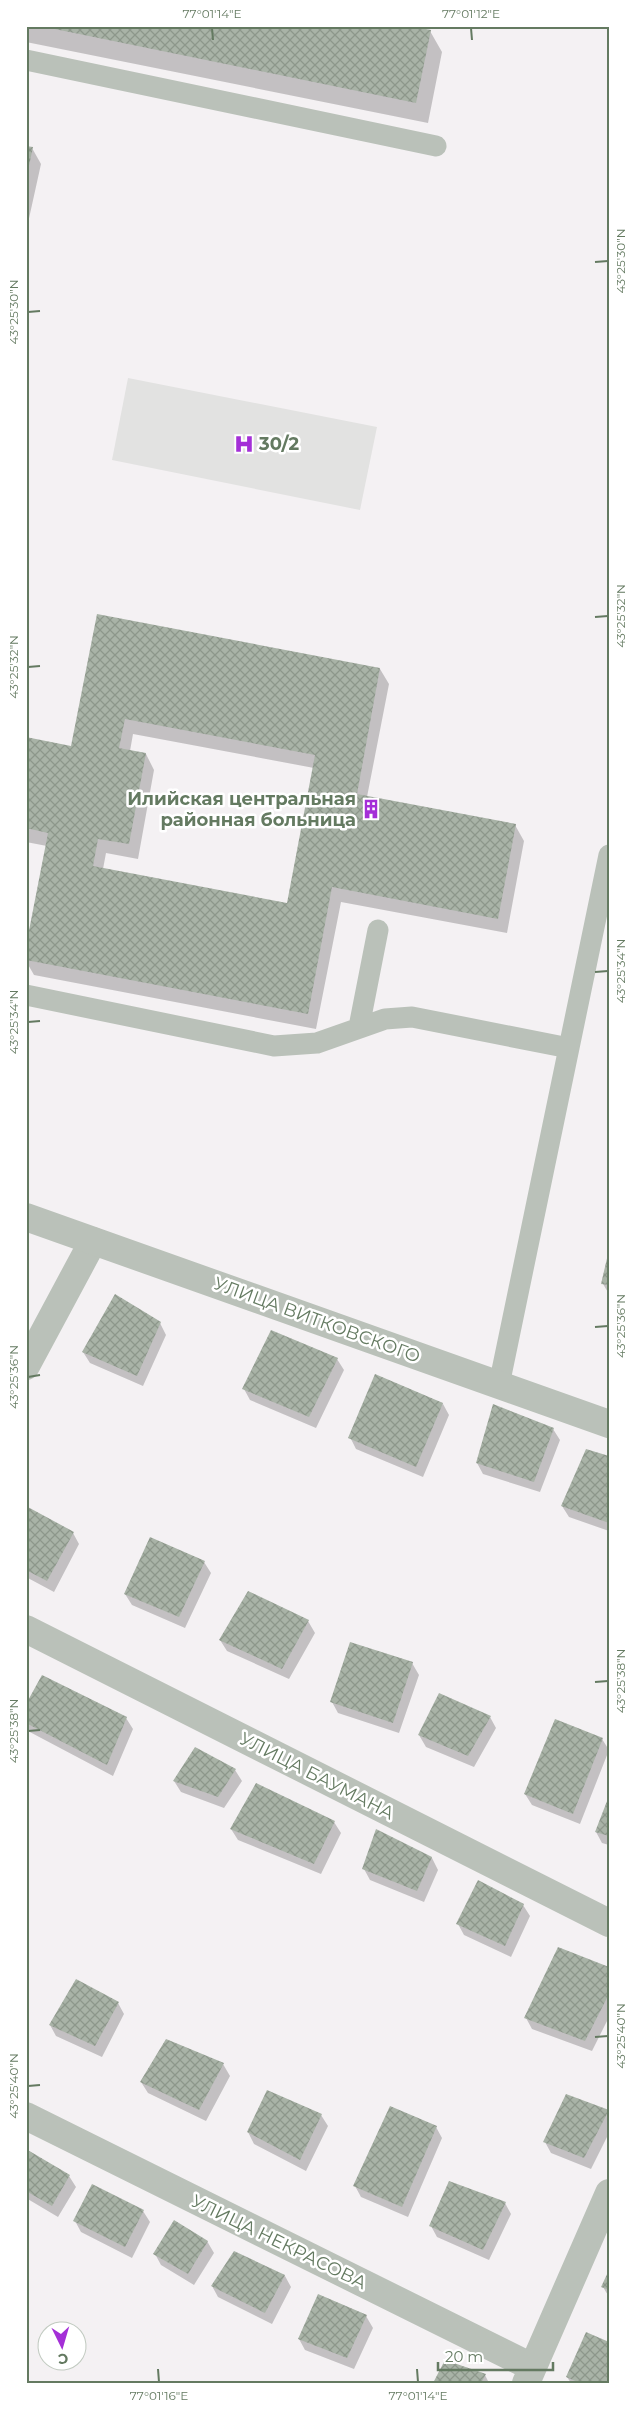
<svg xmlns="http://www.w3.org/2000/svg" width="635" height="2409" viewBox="0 0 635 2409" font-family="Montserrat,sans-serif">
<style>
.built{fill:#e2e2e1}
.shadow{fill:#0003;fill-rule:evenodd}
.building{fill:url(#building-cross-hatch);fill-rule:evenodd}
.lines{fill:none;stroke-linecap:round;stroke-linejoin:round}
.service{stroke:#bac1b9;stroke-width:21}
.minor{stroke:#bac1b9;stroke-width:28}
.tertiary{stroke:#bac1b9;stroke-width:28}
.ticks{fill:none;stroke:#647a61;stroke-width:2}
.labels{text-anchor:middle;stroke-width:5;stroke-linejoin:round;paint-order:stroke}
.poi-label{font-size:18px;font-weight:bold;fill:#647a61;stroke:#fff;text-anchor:start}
.street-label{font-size:18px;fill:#647a61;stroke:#fff}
.neatline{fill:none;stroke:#647a61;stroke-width:2}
.ticks-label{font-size:12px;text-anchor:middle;fill:#647a61}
</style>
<defs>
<pattern id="building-cross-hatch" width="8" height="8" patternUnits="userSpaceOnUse" patternTransform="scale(1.25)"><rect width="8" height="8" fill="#a9b3a7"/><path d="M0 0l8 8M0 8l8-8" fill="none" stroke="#8d978b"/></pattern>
</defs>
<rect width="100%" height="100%" fill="#f4f1f3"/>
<!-- built -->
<path class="built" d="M128 378 377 427 360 510 112 460Z"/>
<!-- shadow -->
<path class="shadow" d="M26 26H405L430 31 442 52 428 123 26 42Z
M26 147 32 148 41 164 26 232Z
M98 615 380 669 389 684 367 797 515 825 524 841 507 933 341 902 316 1029 34 975 26 961V953L47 846 26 842V738L72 747ZM133 734 314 768 288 904 103 869 106 853 138 859 154 770 146 754 130 751Z
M609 1256V1294L603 1284Z
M160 1323 166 1335 143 1386 90 1363 83 1352Z
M337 1359 344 1370 316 1428 250 1400 244 1389Z
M443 1404 449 1415 423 1477 356 1449 350 1437Z
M553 1429 560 1440 540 1492 483 1474 477 1463Z
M609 1458V1531L569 1517 562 1506Z
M26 1508 73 1533 79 1544 54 1592 26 1577Z
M204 1562 211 1573 185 1628 132 1605 125 1594Z
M248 1593 308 1621 315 1633 289 1679 227 1651 220 1640Z
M412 1663 419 1675 399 1733 338 1713 332 1702Z
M26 1706 126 1718 133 1729 113 1776 26 1730Z
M490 1717 496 1728 474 1767 426 1747 419 1735Z
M602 1739 609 1750 580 1824 532 1805 525 1794Z
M195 1748 235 1770 242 1781 224 1808 181 1792 174 1781Z
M609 1799V1845L602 1843 596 1832Z
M334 1822 341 1833 321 1874 238 1840 231 1829Z
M377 1831 432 1858 438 1870 424 1902 370 1880 364 1869Z
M523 1905 530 1916 511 1957 464 1935 458 1924Z
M609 1968V2017L592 2051 532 2029 526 2018Z
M118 2003 124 2014 102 2057 56 2036 50 2025Z
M166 2040 223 2064 230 2076 206 2121 148 2093 141 2082Z
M608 2111 609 2133 591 2169 551 2153 545 2142Z
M321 2115 328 2126 306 2171 254 2144 248 2132Z
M436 2127 442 2138 408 2217 361 2197 355 2186Z
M26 2150 69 2176 76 2187 58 2217 26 2198Z
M505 2203 511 2214 489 2260 437 2237 431 2226Z
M143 2211 150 2222 132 2258 81 2232 75 2221Z
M207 2241 214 2253 194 2285 161 2265 155 2254Z
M609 2273V2297L603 2287Z
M285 2276 291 2287 272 2324 218 2297 212 2286Z
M318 2295 366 2316 373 2328 354 2369 305 2350 299 2339Z
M485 2375 489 2383H434Z
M567 2377 609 2383H571Z"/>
<!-- building -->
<path class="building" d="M40 26H411L431 30 416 103Z
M26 146 33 147 27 175H26Z
M97 614 380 668 357 794 516 824 498 919 332 887 308 1014 26 960V946L48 833 26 828V737L71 746ZM125 719 315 755 287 903 93 866 98 839 129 844 146 753 119 748Z
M608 1254H609V1285L601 1284Z
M115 1294 161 1322 137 1376 82 1352Z
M271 1330 338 1358 309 1417 242 1389Z
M375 1374 443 1403 416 1467 348 1438Z
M493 1404 554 1428 534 1482 476 1463Z
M586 1449 609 1456V1523L561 1506Z
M26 1506 74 1532 47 1581 26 1570Z
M150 1537 205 1561 179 1617 124 1594Z
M248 1591 309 1620 282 1669 219 1640Z
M350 1642 413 1662 393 1723 330 1702Z
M42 1675 127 1717 107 1765 26 1723V1704Z
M439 1693 491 1716 468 1756 418 1735Z
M555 1719 603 1738 573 1814 524 1794Z
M195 1747 236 1769 218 1797 173 1781Z
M256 1783 335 1821 314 1864 230 1829Z
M609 1796V1836L595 1832Z
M376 1829 432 1857 417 1891 362 1869Z
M478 1880 524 1904 505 1946 456 1924Z
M558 1947 609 1967V1994L585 2041 524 2018Z
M76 1979 119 2002 95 2046 49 2025Z
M166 2039 224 2063 199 2110 140 2082Z
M267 2090 322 2114 300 2160 247 2132Z
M566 2094 609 2110 584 2158 543 2142Z
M390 2106 437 2126 402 2207 353 2186Z
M26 2149 70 2175 52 2206 26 2191Z
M449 2181 506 2202 483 2250 429 2226Z
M92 2184 144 2210 125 2247 73 2221Z
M174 2220 208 2241 188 2274 153 2254Z
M234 2251 285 2275 265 2313 211 2286Z
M609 2270V2290L601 2287Z
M318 2294 367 2315 347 2358 298 2339Z
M586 2332 609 2342V2383H580L566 2377Z
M445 2360 486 2374 481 2383H433Z"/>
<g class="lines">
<!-- service -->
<path class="service" d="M26 60 436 146
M26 995 274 1046 317 1043 385 1019 412 1017 569 1048
M359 1027 378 930
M499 1385 609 855"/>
<!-- minor -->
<path class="minor" d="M26 1366 93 1241
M26 1629 609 1923
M26 2116 532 2367
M526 2383 609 2193"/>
<!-- tertiary -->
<path class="tertiary" d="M26 1217 609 1424"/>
</g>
<!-- ticks -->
<path class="ticks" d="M212 28 213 40M471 28 472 40M595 262 608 261M28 312 40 311M595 617 608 616M28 667 40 666M595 972 608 971M28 1022 40 1021M595 1327 608 1326M28 1377 40 1375M595 1682 608 1681M28 1731 40 1730M595 2037 608 2036M28 2086 40 2085M158 2369 159 2382M417 2369 418 2382"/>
<!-- icons -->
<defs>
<symbol id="hospital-bare" viewBox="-9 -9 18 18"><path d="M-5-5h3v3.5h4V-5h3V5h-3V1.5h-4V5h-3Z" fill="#a42fd7" stroke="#fff" stroke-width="2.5" paint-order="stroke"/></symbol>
<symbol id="building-bare" viewBox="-9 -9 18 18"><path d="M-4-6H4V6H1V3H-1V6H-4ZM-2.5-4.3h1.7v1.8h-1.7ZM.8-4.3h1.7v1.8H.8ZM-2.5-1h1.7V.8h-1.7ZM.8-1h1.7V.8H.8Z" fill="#a42fd7" stroke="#fff" stroke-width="2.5" paint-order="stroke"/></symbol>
</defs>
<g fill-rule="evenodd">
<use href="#hospital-bare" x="230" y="430" width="28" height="28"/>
<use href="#building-bare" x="357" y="795" width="28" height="28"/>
</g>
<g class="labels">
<!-- poi labels -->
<g class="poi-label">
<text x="259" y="450">30/2</text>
<text x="356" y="805" text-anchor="end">Илийская центральная<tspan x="356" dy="21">районная больница</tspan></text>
</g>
<!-- street labels -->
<g class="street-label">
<text transform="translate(317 1320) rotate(20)" y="6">УЛИЦА ВИТКОВСКОГО</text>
<text transform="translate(317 1776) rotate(27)" y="6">УЛИЦА БАУМАНА</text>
<text transform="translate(279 2242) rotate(26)" y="6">УЛИЦА НЕКРАСОВА</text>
</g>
</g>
<!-- border -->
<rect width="635" height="2409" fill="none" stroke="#ffffff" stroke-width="55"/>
<!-- north arrow -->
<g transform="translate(62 2346) rotate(175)"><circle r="24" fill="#ffffff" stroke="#c1cac0"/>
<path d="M0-4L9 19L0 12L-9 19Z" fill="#a42fd7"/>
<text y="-8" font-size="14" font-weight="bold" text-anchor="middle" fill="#647a61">С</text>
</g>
<!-- scale -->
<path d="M438 2362v8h115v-8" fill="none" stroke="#647a61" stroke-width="2.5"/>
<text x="445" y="2362" font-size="15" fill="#647a61" stroke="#ffffff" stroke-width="4" paint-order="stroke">20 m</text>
<rect x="28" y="28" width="580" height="2354" class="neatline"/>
<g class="ticks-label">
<text x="212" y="18">77°01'14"E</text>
<text x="471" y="18">77°01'12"E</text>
<text transform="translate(621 261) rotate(-90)" y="4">43°25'30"N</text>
<text transform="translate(14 312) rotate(-90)" y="4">43°25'30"N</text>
<text transform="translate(621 616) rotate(-90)" y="4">43°25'32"N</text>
<text transform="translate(14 667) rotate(-90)" y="4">43°25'32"N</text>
<text transform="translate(621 971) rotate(-90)" y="4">43°25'34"N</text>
<text transform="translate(14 1022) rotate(-90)" y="4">43°25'34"N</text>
<text transform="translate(621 1326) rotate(-90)" y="4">43°25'36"N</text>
<text transform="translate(14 1377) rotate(-90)" y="4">43°25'36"N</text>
<text transform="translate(621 1681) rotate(-90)" y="4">43°25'38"N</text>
<text transform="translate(14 1731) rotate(-90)" y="4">43°25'38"N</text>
<text transform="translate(621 2036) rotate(-90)" y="4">43°25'40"N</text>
<text transform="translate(14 2086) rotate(-90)" y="4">43°25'40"N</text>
<text x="159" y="2400">77°01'16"E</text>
<text x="418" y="2400">77°01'14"E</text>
</g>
</svg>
